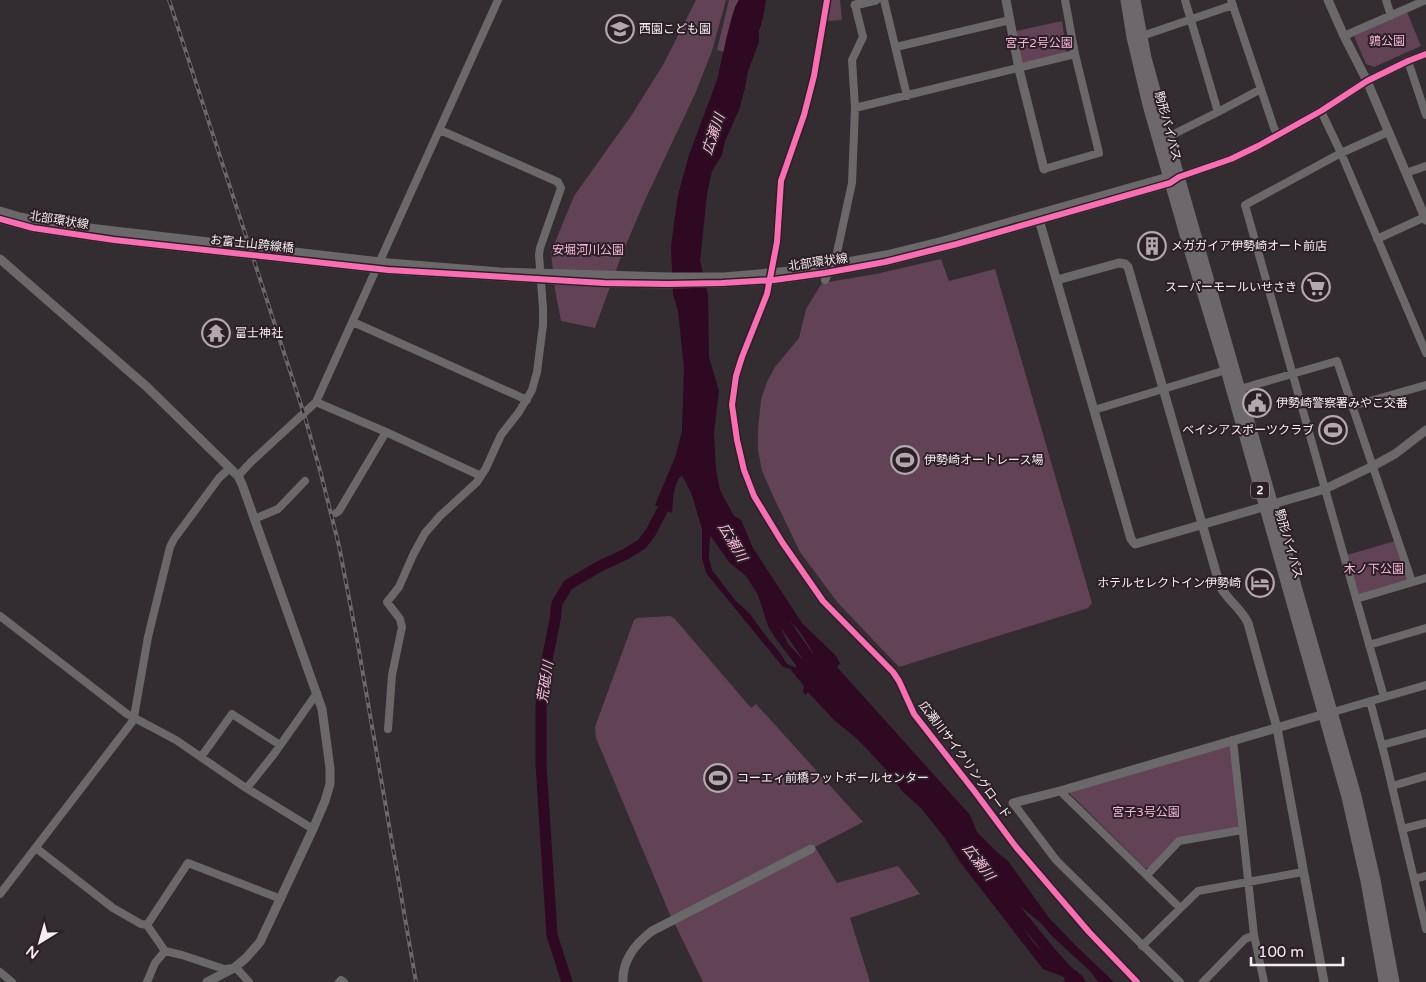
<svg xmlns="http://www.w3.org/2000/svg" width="1426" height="982" viewBox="0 0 1426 982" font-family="'Varela Round','Noto Sans JP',sans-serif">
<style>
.green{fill:#624355}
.water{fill:#2f0822;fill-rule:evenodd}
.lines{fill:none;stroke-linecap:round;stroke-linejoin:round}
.river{stroke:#2f0822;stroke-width:11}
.minor{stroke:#6b686a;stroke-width:8}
.tertiary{stroke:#6b686a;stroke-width:9}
.primary{stroke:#6d686b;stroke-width:11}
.rail-casing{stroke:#6b686a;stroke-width:4}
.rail{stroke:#2c1f26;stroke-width:2;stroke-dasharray:5.5;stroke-linecap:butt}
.cycleway-casing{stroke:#2c1f26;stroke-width:9}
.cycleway{stroke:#f96db3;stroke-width:6}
.labels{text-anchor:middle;stroke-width:4;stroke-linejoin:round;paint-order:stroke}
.shield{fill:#2c1f26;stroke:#b9afb5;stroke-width:1}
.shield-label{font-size:11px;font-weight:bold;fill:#f6edf2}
.poi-label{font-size:12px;fill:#f6edf2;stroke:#2c1f26;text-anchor:start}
.park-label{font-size:12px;fill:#fab9de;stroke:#2c1f26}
.street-label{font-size:12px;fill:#f6edf2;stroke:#2c1f26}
.water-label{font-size:14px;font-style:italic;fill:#ffbee3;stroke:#2c1f26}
</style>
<rect width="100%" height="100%" fill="#332c30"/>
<!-- green -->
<path class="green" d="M696 0H726L712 51 695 94 645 200 622 254 595 328 561 321 555 290 551 252 574 196 631 116 663 65Z
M729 0H739C731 13 727 36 724 52L717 50Z
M829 0H840L842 20 827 21Z
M1407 12 1421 46 1374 67 1366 64 1354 36Z
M1062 21 1067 54 1024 64 1021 62 1016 31Z
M941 259 949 281 995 269 1092 603 1088 608 899 667 838 603 800 552 774 498 762 471 758 450V430L761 400 767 382 775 367 799 338 806 309 822 283 876 274Z
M1395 541 1407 579V581L1359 595 1347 555Z
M670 616 674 618 751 708 756 704 863 822 815 847 837 883 898 866 920 894 850 918 870 982H703L668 910 596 738 595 727 634 620 637 618Z
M1229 746 1231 748 1238 826 1237 827 1176 839 1149 868H1145L1070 794V790Z"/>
<!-- water -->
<path class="water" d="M739 0H766L763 18 759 31V42L748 71 745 88 739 110 725 141 722 155 712 171 707 194 700 261 708 295 709 357 719 391 714 432 716 469 720 490 734 516 741 520 753 548 802 623 836 656 840 663 837 667 970 815 977 832 997 852 1008 861 1049 918 1077 947 1114 982H1098L1091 972 1052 936 1041 923 1021 907 1015 908C1021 925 1032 946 1048 955 1059 963 1080 968 1086 982H1065L1064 977 1043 969 960 862 944 837 921 808 903 792 889 773 869 751 855 737 834 720 808 692 805 695 803 691 804 686 790 669 783 667 706 573 702 558V529L692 495 682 475C673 483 673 501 672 513L655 505 676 455 682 431 684 368 678 311 673 294 671 246 678 195 689 155 717 80 727 36 735 7ZM710 535 729 562 746 576 758 595 768 626 776 639 796 665V668L787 664 780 653 762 631 750 614 735 600 712 570 709 558ZM773 602 801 633 813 653 811 662 808 665 788 644 772 607Z"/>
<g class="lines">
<!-- river -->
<path class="river" d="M765 595 820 674
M1006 898 1051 953 1077 982
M567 982 552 935 541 764V707L545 670 555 620 557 603 568 585 600 566 626 554 642 544 651 532 663 509 666 496"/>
<!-- minor -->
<path class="minor" d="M884 0 907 96
M1185 0 1218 112 1261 89
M1231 0 1274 128 1278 135
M1386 0 1391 16
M855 5 863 37 852 60 855 108
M1142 36 1233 5
M1344 36 1426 0
M896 47 1010 20
M1408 61 1426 115
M1321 111 1341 153 1426 353
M1168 137 1218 112
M1044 169 1099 153 1075 54 1065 0
M1406 173 1426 166
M1377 239 1425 217
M825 280 836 257 852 183 855 108 1075 54
M353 322 527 400
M1240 389 1337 361 1412 582
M316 402 386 432 481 476
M1352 406 1426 385
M1094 410 1226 370
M238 476 251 462 316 402 498 0
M336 513 339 511 386 432
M254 519 278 509 305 481
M1356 599 1426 578
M0 616 127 714 176 740 243 786 313 829
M1369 645 1426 628
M1384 697C1338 533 1290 369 1245 205L1341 153 1388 132
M1370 701 1385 757 1426 929
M1333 712 1426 685
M388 729 392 675 402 627 400 619 387 602 399 587 413 555 425 533 440 516 477 482 486 468 501 435 519 412 532 390 537 372 543 325V308L539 255 540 248 561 188 558 182 440 130
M1233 740 1254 935 1264 982
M1382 745 1426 733
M201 757 232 714 280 745
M1392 786 1426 776
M247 788 274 754 317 693
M1060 791 1180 908
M1013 803 1056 860 1180 982
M1402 829 1426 823
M36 848 113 908 141 924 147 925 165 951 182 955 224 969 234 968 238 970 249 982
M1147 875 1179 841 1242 830
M1414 879 1426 876
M0 894 132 722 134 717 148 637 170 547 174 539 219 478 230 468
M147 925 188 863 281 899
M1142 946 1198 891 1303 872
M0 972 12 982
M147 982 155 963 165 951
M339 982 341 980 344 982
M1203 982 1245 939 1254 935"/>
<!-- tertiary -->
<path class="tertiary" d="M1006 0 1019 69 1044 169
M1328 0 1344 36 1367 81 1426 220
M855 5 876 0
M0 211 20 217 55 224 389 263 500 272 669 277H724L802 270 886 255 943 241 1168 177H1174
M1038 216 1131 539 1135 544 1325 489 1373 466 1395 454 1426 430
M0 219 33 228 114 240 388 270 604 283 668 284 722 283 774 280 825 273 885 262 957 244 1170 183 1179 177 1231 159 1258 146 1321 111 1367 81 1408 61 1426 54
M0 259 147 387 238 476 242 484 322 709 330 768V784L325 801 313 829 260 942 246 958 234 968 207 982
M1057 280 1119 263 1125 264 1128 267 1220 586C1227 600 1241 608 1248 623L1277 728 1324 982
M1013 803 1060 791 1328 713
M623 982C622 960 635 944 652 931L811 849"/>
<!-- primary -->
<path class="primary" d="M1126 0 1132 37 1148 105 1190 252 1226 370 1347 797 1366 881 1384 982
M1135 0 1146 58 1174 159 1356 796 1375 880 1394 982"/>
<defs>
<path id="rail" d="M169 0 304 414 321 474 339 546 358 645 416 982"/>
</defs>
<!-- rail casing -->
<use href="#rail" class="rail-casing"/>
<!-- rail -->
<use href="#rail" class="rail"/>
<defs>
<path id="cycleway" d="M827 0 814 76 804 115 781 181 777 242 767 294 742 357 736 376 732 405 737 440 744 470 754 496 782 542 823 601 893 672 899 681 914 714 975 792 1016 847 1089 932 1137 982
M0 219 33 228 114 240 388 270 604 283 668 284 722 283 774 280 825 273 885 262 957 244 1170 183 1179 177 1231 159 1258 146 1321 111 1367 81 1408 61 1426 54"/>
</defs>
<!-- cycleway casing -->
<use href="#cycleway" class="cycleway-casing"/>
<!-- cycleway -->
<use href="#cycleway" class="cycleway"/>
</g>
<!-- icons -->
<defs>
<symbol id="school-ring" viewBox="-11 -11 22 22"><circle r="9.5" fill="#2c1f26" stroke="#b2a9ae" stroke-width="1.5"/><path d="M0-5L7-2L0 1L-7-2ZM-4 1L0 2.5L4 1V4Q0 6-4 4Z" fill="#b2a9ae"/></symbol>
<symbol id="building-ring" viewBox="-11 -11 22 22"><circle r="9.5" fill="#2c1f26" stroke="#b2a9ae" stroke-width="1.5"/><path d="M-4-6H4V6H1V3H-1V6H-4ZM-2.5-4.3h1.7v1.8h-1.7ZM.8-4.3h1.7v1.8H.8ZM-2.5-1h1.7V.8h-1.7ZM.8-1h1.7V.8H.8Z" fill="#b2a9ae"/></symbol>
<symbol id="supermarket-ring" viewBox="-11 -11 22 22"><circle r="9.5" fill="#2c1f26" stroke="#b2a9ae" stroke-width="1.5"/><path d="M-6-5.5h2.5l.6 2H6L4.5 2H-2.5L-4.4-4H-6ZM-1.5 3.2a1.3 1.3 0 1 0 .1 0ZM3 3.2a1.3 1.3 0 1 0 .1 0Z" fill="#b2a9ae"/></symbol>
<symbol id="temple-ring" viewBox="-11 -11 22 22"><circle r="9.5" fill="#2c1f26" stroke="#b2a9ae" stroke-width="1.5"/><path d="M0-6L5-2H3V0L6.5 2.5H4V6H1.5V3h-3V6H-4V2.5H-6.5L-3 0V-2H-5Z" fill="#b2a9ae"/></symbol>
<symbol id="civic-ring" viewBox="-11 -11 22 22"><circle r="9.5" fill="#2c1f26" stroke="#b2a9ae" stroke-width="1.5"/><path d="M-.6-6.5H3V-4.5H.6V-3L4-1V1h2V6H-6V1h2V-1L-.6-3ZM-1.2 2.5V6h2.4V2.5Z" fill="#b2a9ae"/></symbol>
<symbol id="stadium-ring" viewBox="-11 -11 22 22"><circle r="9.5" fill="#2c1f26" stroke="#b2a9ae" stroke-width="1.5"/><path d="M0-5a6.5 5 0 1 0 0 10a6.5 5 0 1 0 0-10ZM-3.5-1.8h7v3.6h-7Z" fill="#b2a9ae"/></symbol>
<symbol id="hotel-ring" viewBox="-11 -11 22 22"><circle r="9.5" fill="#2c1f26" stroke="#b2a9ae" stroke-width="1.5"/><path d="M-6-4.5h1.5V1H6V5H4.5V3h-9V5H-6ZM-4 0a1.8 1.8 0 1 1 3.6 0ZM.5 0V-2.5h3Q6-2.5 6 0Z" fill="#b2a9ae"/></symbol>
</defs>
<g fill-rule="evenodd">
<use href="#school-ring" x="604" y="13" width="32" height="32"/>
<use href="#building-ring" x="1136" y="230" width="32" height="32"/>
<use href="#supermarket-ring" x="1300" y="271" width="32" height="32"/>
<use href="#temple-ring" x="200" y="317" width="32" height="32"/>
<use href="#civic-ring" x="1241" y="387" width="32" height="32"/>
<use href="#stadium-ring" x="1317" y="414" width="32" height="32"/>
<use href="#stadium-ring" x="889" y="444" width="32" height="32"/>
<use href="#hotel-ring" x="1244" y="567" width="32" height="32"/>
<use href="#stadium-ring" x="702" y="762" width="32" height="32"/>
</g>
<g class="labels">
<!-- shield labels -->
<rect class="shield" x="1251" y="481.5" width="18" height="17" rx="4"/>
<g class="shield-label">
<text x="1260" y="494">2</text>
</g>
<!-- poi labels -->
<g class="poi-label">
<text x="639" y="33">西園こども園</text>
<text x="1171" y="250">メガガイア伊勢崎オート前店</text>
<text x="1297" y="291" text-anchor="end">スーパーモールいせさき</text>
<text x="235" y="337">富士神社</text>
<text x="1276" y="407">伊勢崎警察署みやこ交番</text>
<text x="1314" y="434" text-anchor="end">ベイシアスポーツクラブ</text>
<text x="924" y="464">伊勢崎オートレース場</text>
<text x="1241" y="587" text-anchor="end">ホテルセレクトイン伊勢崎</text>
<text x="737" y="782">コーエィ前橋フットボールセンター</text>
</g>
<!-- park labels -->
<g class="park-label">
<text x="1387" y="45">鶉公園</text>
<text x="1039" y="47">宮子2号公園</text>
<text x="588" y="254">安堀河川公園</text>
<text x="1374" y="573">木ノ下公園</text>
<text x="1146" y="816">宮子3号公園</text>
</g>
<!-- street labels -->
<g class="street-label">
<text transform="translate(1168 126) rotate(75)" y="4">駒形バイパス</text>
<text transform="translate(59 220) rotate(9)" y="4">北部環状線</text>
<text transform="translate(252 244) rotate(6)" y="4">お富士山跨線橋</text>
<text transform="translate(818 262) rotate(-8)" y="4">北部環状線</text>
<text transform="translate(1289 544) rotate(74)" y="4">駒形バイパス</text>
<text transform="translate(965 760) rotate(53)" y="4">広瀬川サイクリングロード</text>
</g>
<!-- water labels -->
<g class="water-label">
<text transform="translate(713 134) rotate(-71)" y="5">広瀬川</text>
<text transform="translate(733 542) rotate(59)" y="5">広瀬川</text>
<text transform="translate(545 682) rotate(-81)" y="5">荒砥川</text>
<text transform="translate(979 862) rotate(52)" y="5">広瀬川</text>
</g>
</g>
<!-- north arrow -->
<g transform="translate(40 942) rotate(217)" stroke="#2c1f26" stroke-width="4" paint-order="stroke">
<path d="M0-4L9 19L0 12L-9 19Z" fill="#f6edf2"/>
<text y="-8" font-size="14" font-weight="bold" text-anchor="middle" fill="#f6edf2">N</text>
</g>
<!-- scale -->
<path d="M1251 957v8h92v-8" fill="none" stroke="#f6edf2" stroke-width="2.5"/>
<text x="1258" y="957" font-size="15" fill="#f6edf2" stroke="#2c1f26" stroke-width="4" paint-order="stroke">100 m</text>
</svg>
